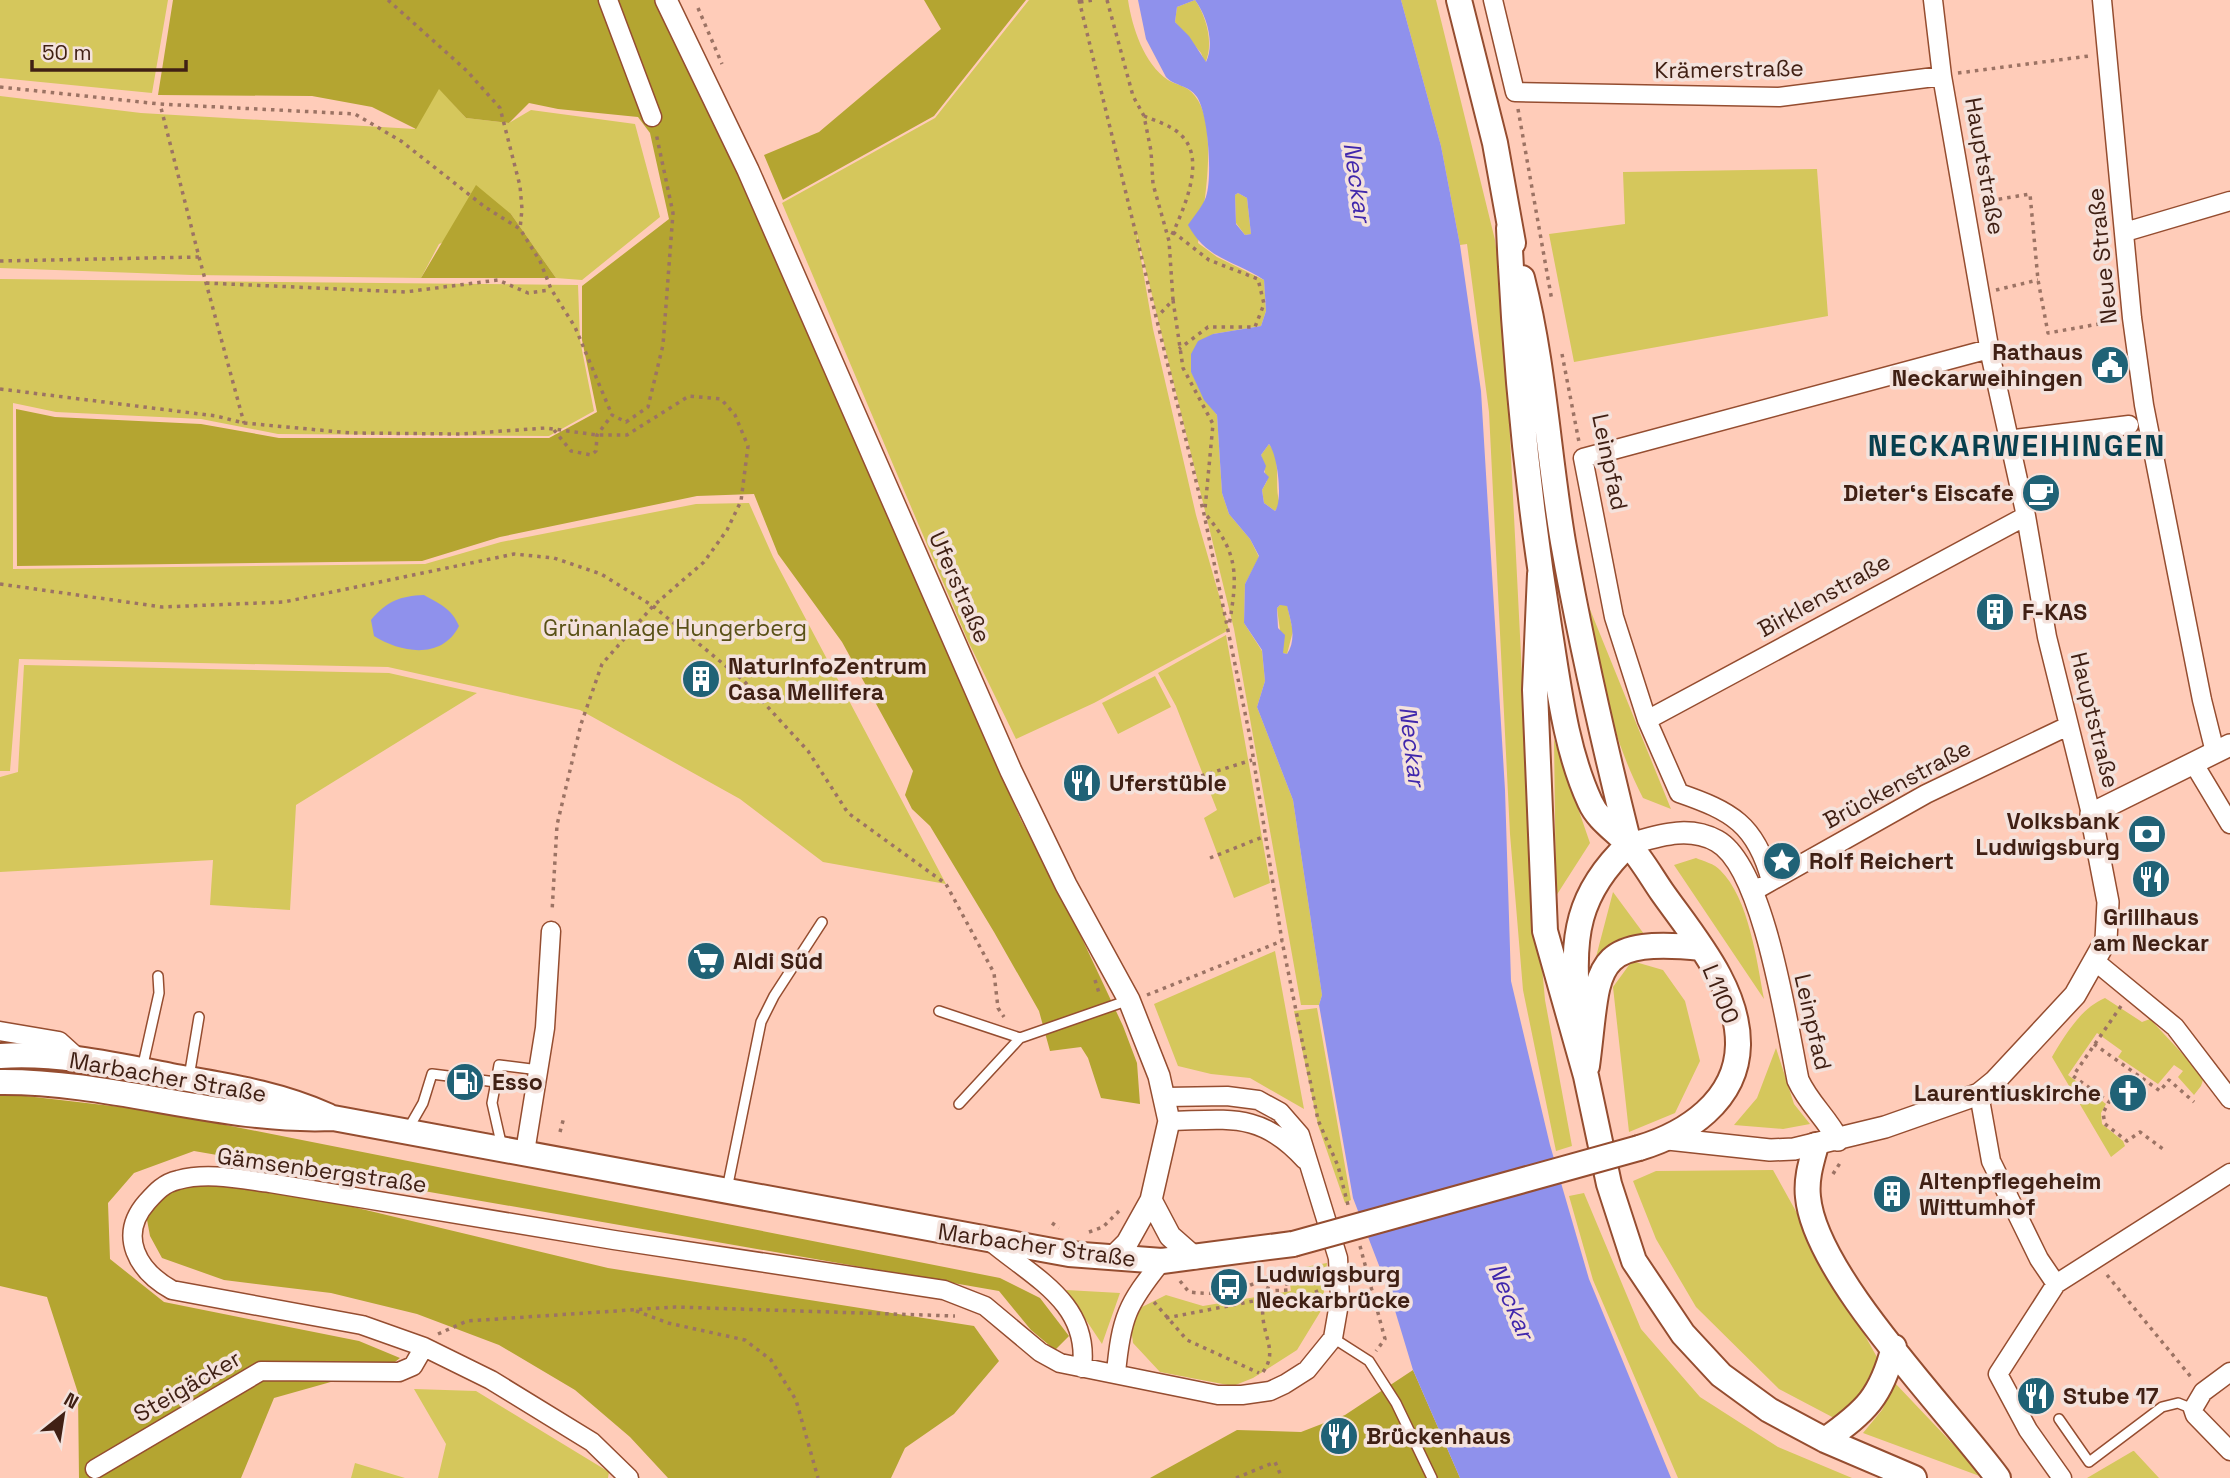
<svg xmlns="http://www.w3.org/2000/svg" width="2230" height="1478" viewBox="0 0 2230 1478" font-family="'Space Grotesk',sans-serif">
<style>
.green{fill:#d5c75c}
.forest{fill:#b4a531}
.water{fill:#8f91ec;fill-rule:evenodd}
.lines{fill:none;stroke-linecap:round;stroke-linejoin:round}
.service-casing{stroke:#954d30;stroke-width:12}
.minor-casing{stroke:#954d30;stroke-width:21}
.tertiary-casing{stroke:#954d30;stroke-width:24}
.secondary-casing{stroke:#954d30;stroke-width:28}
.path{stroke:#9c7364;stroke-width:3.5;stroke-dasharray:3.5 5;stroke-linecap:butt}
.service{stroke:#fff;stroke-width:9}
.minor{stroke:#fff;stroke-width:18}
.tertiary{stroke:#fff;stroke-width:21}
.secondary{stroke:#fff;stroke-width:24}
.secondary-bridge-casing{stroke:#954d30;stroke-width:28;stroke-linecap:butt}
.secondary-bridge{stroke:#fff;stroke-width:24}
.labels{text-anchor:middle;stroke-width:7;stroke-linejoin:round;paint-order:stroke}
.street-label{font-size:23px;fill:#402014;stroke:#f4e2dc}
.poi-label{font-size:23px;font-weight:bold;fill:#402014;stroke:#f4e2dc;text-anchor:start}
.park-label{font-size:23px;fill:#595116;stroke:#f4e2dc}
.water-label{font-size:24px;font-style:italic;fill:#4027ac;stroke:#f4e2dc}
.district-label{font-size:30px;font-weight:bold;letter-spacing:2px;fill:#07404f;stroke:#f4e2dc}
</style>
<rect width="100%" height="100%" fill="#ffccb9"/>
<!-- green -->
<path class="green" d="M0 0H168L152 93 0 78Z
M1029 0H1128C1132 27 1144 64 1168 80 1178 86 1187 85 1195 96 1219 125 1204 208 1198 243L1217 257 1264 280 1266 311 1261 326 1213 334 1191 371 1204 398 1217 415 1222 493 1229 514 1250 539 1259 557 1245 584 1244 623 1262 651 1265 681 1257 707 1293 800 1322 995 1319 1005H1301L1234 629 1136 230 1153 329 1196 515 1229 630 1094 703 1016 739 968 641 782 203 935 118Z
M1195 0C1207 17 1214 45 1205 63L1201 53 1175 22 1177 7Z
M1401 0H1436L1495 240 1503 297 1530 835 1545 1000 1572 1146 1556 1151 1523 990 1510 834 1489 412 1467 244 1460 245 1441 146Z
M439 88 466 118 509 123 531 110 635 124 660 217 582 280 556 278 511 214 439 244 421 278 192 275 0 268V96L141 113 415 129Z
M1817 169 1828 316 1574 362 1549 234 1625 224 1623 172Z
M1238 193 1247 198 1251 234 1245 235 1236 223 1235 195Z
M0 279 578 285 580 340 594 411 549 436 278 434 201 419 56 412 13 403V569L425 564 501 542 696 504 749 503 773 557 946 884 823 862 740 799 580 710 388 667 19 659 10 771H0Z
M1269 444C1283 461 1273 486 1280 504L1275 511 1264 503 1262 490 1267 481 1261 455Z
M1587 602 1671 809 1643 798C1611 736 1598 671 1587 602Z
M1280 605H1287L1293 631 1287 654 1283 653 1277 608Z
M1226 635 1270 883 1234 898 1204 818 1217 810 1176 706 1158 673Z
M24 665 389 673 477 693 296 805 290 910 210 905 213 860 0 872V777L18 772Z
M1155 676 1171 707 1118 734 1102 703Z
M1554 739 1590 843 1556 896Z
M1696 858C1703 861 1715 864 1720 870 1749 898 1757 962 1764 999L1674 865Z
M1613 892 1644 934 1621 938 1596 957Z
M1275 951 1304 1109 1250 1078 1211 1074 1178 1066 1154 1004Z
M1632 961 1663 970 1685 1001 1700 1061 1675 1113 1629 1132 1613 987Z
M2105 998 2142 1022 2150 1019 2204 1077 2201 1086 2194 1095 2178 1077 2183 1071 2174 1065 2158 1084 2118 1057 2122 1051 2097 1033 2068 1075 2106 1104 2101 1113 2102 1124 2123 1141 2125 1146 2111 1157 2052 1057C2065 1035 2081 1008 2105 998Z
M1317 1008 1351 1200 1345 1203 1318 1125 1294 1011Z
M1776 1048 1794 1104 1810 1124 1783 1129 1734 1125 1757 1098Z
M1773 1170 1878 1359 1856 1403 1836 1419 1779 1389 1696 1307 1656 1239 1633 1181 1656 1171Z
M1584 1193 1641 1329 1700 1397 1778 1447 1852 1478H1678L1593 1280 1569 1196Z
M1327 1263 1322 1309 1297 1350 1253 1378 1233 1386 1160 1372 1133 1343 1131 1327 1142 1307 1166 1295 1203 1306 1291 1291 1288 1270Z
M1066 1290 1120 1293 1102 1344Z
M1895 1383 1985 1478 1863 1433 1882 1410Z
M414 1389 476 1391 609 1472 608 1478H438L446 1444Z
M2134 1451 2159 1478H2087L2133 1451Z
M355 1463 405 1478H351Z"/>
<!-- forest -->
<path class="forest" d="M173 0H669L776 260 1021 820 1063 898 1123 1026 1137 1063 1140 1104 1101 1098 1088 1058 1081 1047 1050 1051 1039 1011 994 932 930 826 912 809 905 795 913 771 842 642 778 554 754 494 697 496 500 537 422 561 17 566 16 409 55 417 201 424 279 438H549L597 412 582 340V286L669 219 650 133 638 117 558 109 529 103 509 123 466 118 439 89 416 129 372 107 312 96 158 95Z
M924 0H1026L934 116 783 200 764 155 819 132 941 29Z
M476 185 511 214 556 278H421Z
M0 1093 155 1111 1000 1278 1040 1298 1069 1336 1055 1350 1031 1330 999 1291 194 1151 134 1173 108 1203 110 1259 164 1302 359 1341 400 1358 391 1365 274 1398 241 1478H79L78 1393 47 1297 0 1286Z
M179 1180 249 1182 608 1268 974 1326 999 1361 954 1414 905 1448 891 1478H668L630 1437 575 1390 499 1345 417 1314 331 1293 224 1280 162 1258 150 1236 145 1209Z
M1413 1370 1460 1478H1150L1237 1430 1301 1432 1345 1415Z"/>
<!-- water -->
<path class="water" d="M1138 0H1401L1441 146 1460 245 1481 391 1505 790 1511 981 1550 1145 1589 1279 1671 1478H1460L1413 1370 1390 1294 1353 1198 1319 1005 1322 995 1293 800 1257 707 1265 681 1262 650 1244 623 1245 584 1259 556 1250 539 1229 514 1222 493 1217 415 1204 400 1191 372V354L1198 341 1213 334 1261 326 1266 311 1264 280C1234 260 1207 260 1188 225 1194 216 1205 204 1207 193 1212 172 1208 114 1197 97 1189 85 1174 86 1166 77L1146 39ZM1195 0C1207 16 1215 44 1206 62L1189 36 1175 22 1177 7ZM1238 193 1247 198 1251 234 1245 235 1236 224 1235 195ZM1269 444C1278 455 1283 502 1275 511L1264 503 1262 490 1269 477 1264 472 1266 466 1261 455ZM1280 605 1287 606C1291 622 1297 639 1287 654L1283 653 1285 635 1278 628 1277 608Z
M424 595C440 604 452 609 459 626 442 660 401 653 374 636L371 620C387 601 400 596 424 595Z"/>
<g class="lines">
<defs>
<path id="service" d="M939 1011 1020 1038
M142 1069 159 993 158 976
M189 1077 199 1017
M496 1082 492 1103 502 1147
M959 1104 1020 1038 1129 1000
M407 1131 423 1103 432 1074 496 1082 499 1065 539 1070
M727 1189 761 1022 774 996 822 922
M1333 1338 1369 1361 1396 1403 1432 1478
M2059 1419 2089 1462 2162 1407 2178 1403 2193 1409"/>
<path id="minor" d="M608 0 652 117
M1493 0 1515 92 1779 97 1942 76
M1933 0 1942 76 1991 358 2026 516 2047 637 2091 814
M2102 0 2132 318 2144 405 2202 700 2215 752
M2125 232 2230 201
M2007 440 2129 425
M1647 720 2026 516
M2194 764 2230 824
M1771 881C1756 824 1731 811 1679 793L1647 720 1614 617 1583 458 1989 349
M1761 887 1926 794 2068 726
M2096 962 2175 1027 2230 1099
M0 1031 59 1041 80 1060
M1979 1094 1991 1161 2039 1259 2056 1284
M1169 1121C1228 1120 1261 1111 1305 1160
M525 1152 545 1028 551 931
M990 1241C1034 1278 1090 1303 1082 1368
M2230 1372 2203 1392 2193 1409 2195 1415 2230 1451
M1116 1373C1121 1318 1127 1304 1162 1261
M95 1469 261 1371 399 1372 413 1366 424 1347
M629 1478 592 1442 491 1380 424 1347 362 1325 172 1290C138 1271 117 1236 147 1202 156 1192 164 1183 178 1180 207 1172 240 1179 270 1183L614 1240 944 1290 985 1306 1040 1352 1060 1363 1218 1395H1242L1270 1391 1285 1384 1307 1370 1333 1338 1340 1298 1338 1258 1300 1135 1280 1112 1258 1100 1227 1096 1166 1097
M2062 1478 2028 1430 1998 1374 2056 1284 2230 1173"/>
<path id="tertiary" d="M666 0 748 170 1011 771 1066 885 1129 1000 1159 1076 1169 1121 1151 1200 1127 1243 1112 1258
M1629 844C1658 836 1688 825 1717 841 1764 867 1787 1027 1798 1080 1809 1104 1827 1118 1838 1140
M1668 1139 1770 1150 1794 1149 1885 1127 1979 1094 1995 1081 2075 995 2106 940 2108 902 2091 814 2230 745
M1151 1200 1170 1236 1195 1258"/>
<path id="secondary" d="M1459 0 1495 143 1513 243
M1509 228C1515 364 1528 498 1550 633 1559 689 1566 750 1590 802 1598 820 1615 830 1628 844 1641 858 1651 876 1662 892 1693 936 1739 988 1738 1045 1737 1101 1686 1134 1639 1148
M1522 278C1544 364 1548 454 1563 542 1581 644 1604 744 1629 844
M1540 574 1535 690 1545 931 1586 1076 1609 1184 1634 1261 1683 1334 1721 1375 1769 1410 1825 1440 1914 1478
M1578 1006C1571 937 1577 893 1629 844
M0 1056C58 1052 115 1065 171 1076 226 1086 277 1093 328 1116
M1587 1066C1600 970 1586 936 1702 948
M0 1082C113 1081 223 1123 333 1118L1069 1254 1162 1261 1293 1244
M1816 1145C1811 1163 1806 1179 1808 1197 1815 1276 1949 1411 1998 1478
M1825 1440C1866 1411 1881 1397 1894 1347"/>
</defs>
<!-- service casing -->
<use href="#service" class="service-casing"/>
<!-- minor casing -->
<use href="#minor" class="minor-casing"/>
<!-- tertiary casing -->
<use href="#tertiary" class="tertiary-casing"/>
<!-- secondary casing -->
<use href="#secondary" class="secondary-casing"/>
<!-- path -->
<path class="path" d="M388 0 467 71 500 108 520 186 522 209 520 229
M1079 0 1204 514 1250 737 1282 941 1318 1120 1338 1166 1348 1205
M1107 0 1133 96 1144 116 1151 151 1153 184 1169 241 1173 300 1158 316
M1080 2 1093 0
M698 8 722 64
M1958 73 2089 56
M0 87 160 104 355 114 401 141 485 207 520 229 540 261 551 289 575 327 612 415
M1518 109 1552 301
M1144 116C1156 121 1173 126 1182 136 1207 161 1182 213 1170 239
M1982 202 2030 194 2038 280 2048 333 2116 321
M1173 232 1209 260 1258 279 1264 304 1255 327H1208L1179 349
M199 257 244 423
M0 261 199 257 160 104
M206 283 405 292 498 280 528 293 550 290
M1996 290 2038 280
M1173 300 1183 368 1213 424 1205 509
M1562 354 1579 442
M0 389 216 416 244 423 351 433 461 434 546 428 597 435H627L689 396 721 399 735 415 748 446 741 501 727 530 704 562 653 606 602 664 581 724 557 825 552 912
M554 430 571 451 591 455 596 451 597 435 612 415 626 422 648 407 663 345 673 213 656 133
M1207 516C1240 555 1237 578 1229 626
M0 584 162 607 284 602 514 554 554 558 601 574 653 606 744 681 808 751 848 813 946 884 994 973 998 1008 1004 1017
M1201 776 1252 760
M1210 858 1265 836
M1095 980 1100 996
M1147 995 1282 941
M2121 1006 2073 1076 2109 1102 2103 1113 2105 1124 2127 1141 2140 1132 2163 1149
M2094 1044 2160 1091 2169 1080 2194 1102
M560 1132 564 1117
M1833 1174 1842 1160
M1052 1223 1059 1228
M1089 1232 1103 1227 1119 1211
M1360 1246 1385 1339 1376 1351
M2107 1275 2191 1377
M1180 1281 1189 1292C1232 1297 1246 1288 1283 1269
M1267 1291 1288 1290 1284 1269
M1154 1302 1187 1340 1259 1373
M636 1311 668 1323 745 1340 771 1360 796 1400 818 1478
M1166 1318 1264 1299 1293 1302 1320 1290
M438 1334 467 1321 675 1307 955 1316
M1263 1372C1277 1353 1265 1339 1263 1318 1261 1303 1268 1288 1273 1274
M1236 1478 1275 1462 1282 1478"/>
<!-- service -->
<use href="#service" class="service"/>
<!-- minor -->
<use href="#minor" class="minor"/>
<!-- tertiary -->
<use href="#tertiary" class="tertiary"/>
<!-- secondary -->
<use href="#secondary" class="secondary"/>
<defs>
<path id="secondary-bridge" d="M1293 1244 1639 1148"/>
</defs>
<!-- secondary-bridge casing -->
<use href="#secondary-bridge" class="secondary-bridge-casing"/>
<!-- secondary-bridge -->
<use href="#secondary-bridge" class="secondary-bridge"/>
</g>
<!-- icons -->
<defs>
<symbol id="civic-disc" viewBox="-11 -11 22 22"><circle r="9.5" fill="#206276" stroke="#f4e2dc"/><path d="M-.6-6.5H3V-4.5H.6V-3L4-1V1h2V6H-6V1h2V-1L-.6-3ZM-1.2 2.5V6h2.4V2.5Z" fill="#fff"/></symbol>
<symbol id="cafe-disc" viewBox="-11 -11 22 22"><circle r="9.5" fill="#206276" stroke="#f4e2dc"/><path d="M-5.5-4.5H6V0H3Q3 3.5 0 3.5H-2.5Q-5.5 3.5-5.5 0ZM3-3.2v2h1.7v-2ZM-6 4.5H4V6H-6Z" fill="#fff"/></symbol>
<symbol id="building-disc" viewBox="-11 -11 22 22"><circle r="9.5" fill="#206276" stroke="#f4e2dc"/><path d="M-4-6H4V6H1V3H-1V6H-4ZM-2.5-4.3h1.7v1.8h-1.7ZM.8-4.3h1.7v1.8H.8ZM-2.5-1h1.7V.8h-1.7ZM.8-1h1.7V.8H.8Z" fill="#fff"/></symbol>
<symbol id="restaurant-disc" viewBox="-11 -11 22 22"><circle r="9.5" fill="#206276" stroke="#f4e2dc"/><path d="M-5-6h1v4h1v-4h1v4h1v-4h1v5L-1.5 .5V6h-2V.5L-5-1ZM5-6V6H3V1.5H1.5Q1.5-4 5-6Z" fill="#fff"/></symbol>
<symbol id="bank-disc" viewBox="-11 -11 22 22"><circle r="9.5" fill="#206276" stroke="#f4e2dc"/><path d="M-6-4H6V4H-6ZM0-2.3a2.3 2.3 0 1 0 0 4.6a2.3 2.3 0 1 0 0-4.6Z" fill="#fff"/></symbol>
<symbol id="sight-disc" viewBox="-11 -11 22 22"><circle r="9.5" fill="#206276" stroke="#f4e2dc"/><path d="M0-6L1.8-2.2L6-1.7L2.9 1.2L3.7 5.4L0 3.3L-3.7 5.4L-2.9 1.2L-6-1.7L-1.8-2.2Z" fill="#fff"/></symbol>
<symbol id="supermarket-disc" viewBox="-11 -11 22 22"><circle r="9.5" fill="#206276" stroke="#f4e2dc"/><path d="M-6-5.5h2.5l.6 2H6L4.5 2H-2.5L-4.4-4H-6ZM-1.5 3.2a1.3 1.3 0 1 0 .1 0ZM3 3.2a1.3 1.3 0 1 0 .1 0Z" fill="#fff"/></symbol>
<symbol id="fuel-disc" viewBox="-11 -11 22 22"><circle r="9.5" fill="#206276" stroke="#f4e2dc"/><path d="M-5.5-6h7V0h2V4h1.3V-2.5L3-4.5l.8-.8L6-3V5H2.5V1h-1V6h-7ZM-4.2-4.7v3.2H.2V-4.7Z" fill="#fff"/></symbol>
<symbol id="church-disc" viewBox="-11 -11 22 22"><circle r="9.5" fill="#206276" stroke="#f4e2dc"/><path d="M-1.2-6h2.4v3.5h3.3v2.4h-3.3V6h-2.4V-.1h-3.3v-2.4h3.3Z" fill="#fff"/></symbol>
<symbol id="bus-disc" viewBox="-11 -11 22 22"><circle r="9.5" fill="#206276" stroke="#f4e2dc"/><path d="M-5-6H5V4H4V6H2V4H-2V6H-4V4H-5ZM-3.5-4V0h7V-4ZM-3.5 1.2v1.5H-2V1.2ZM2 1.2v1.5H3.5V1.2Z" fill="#fff"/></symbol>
</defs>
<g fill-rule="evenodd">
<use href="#civic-disc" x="2088" y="343" width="44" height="44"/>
<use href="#cafe-disc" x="2019" y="471" width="44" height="44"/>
<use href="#building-disc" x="1973" y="590" width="44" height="44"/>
<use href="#building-disc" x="679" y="657" width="44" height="44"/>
<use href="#restaurant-disc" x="1060" y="761" width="44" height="44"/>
<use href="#bank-disc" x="2125" y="812" width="44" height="44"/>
<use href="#sight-disc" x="1760" y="839" width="44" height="44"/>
<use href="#restaurant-disc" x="2129" y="857" width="44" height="44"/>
<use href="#supermarket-disc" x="684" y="939" width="44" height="44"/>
<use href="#fuel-disc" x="443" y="1060" width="44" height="44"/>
<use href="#church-disc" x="2106" y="1071" width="44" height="44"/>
<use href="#building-disc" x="1870" y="1172" width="44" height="44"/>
<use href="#bus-disc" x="1207" y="1265" width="44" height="44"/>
<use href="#restaurant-disc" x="2014" y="1374" width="44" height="44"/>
<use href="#restaurant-disc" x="1317" y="1414" width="44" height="44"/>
</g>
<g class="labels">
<!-- street labels -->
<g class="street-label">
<text transform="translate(1729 69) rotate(-1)" y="8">Krämerstraße</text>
<text transform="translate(1985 166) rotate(80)" y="8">Hauptstraße</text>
<text transform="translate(2102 256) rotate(-96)" y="8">Neue Straße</text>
<text transform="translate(1610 462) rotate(78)" y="8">Leinpfad</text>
<text transform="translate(960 587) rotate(66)" y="8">Uferstraße</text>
<text transform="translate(1824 595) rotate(-29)" y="8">Birklenstraße</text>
<text transform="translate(2095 720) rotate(76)" y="8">Hauptstraße</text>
<text transform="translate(1897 784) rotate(-28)" y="8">Brückenstraße</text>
<text transform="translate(1721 994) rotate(68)" y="8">L1100</text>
<text transform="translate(1813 1022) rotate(77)" y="8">Leinpfad</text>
<text transform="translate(168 1077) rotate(10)" y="8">Marbacher Straße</text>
<text transform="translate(322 1170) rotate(8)" y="8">Gämsenbergstraße</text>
<text transform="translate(1037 1245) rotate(8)" y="8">Marbacher Straße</text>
<text transform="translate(187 1386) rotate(-30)" y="8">Steigäcker</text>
</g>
<!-- poi labels -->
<g class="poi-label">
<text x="2083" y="360" text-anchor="end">Rathaus<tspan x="2083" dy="26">Neckarweihingen</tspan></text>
<text x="2014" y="501" text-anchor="end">Dieter‘s Eiscafe</text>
<text x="2022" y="620">F-KAS</text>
<text x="728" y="674">NaturInfoZentrum<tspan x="728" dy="26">Casa Mellifera</tspan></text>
<text x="1109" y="791">Uferstüble</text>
<text x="2120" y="829" text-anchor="end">Volksbank<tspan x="2120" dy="26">Ludwigsburg</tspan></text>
<text x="1809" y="869">Rolf Reichert</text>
<text x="2151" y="925" text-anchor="middle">Grillhaus<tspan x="2151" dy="26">am Neckar</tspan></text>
<text x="733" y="969">Aldi Süd</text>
<text x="492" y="1090">Esso</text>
<text x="2101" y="1101" text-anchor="end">Laurentiuskirche</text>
<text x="1919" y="1189">Altenpflegeheim<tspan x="1919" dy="26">Wittumhof</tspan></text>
<text x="1256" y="1282">Ludwigsburg<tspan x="1256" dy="26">Neckarbrücke</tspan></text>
<text x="2063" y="1404">Stube 17</text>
<text x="1366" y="1444">Brückenhaus</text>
</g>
<!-- park labels -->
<g class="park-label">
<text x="675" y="636">Grünanlage Hungerberg</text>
</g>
<!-- water labels -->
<g class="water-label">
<text transform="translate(1357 182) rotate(82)" y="8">Neckar</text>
<text transform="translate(1412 746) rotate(83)" y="8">Neckar</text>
<text transform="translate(1511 1301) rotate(67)" y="8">Neckar</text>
</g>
<!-- district labels -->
<g class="district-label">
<text x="2017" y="456">NECKARWEIHINGEN</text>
</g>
</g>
<!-- north arrow -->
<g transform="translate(63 1415) rotate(30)" stroke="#f4e2dc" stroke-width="5" paint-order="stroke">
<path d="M0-5L12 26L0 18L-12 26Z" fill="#402014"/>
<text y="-10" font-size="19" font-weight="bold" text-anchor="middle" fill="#402014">N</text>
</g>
<!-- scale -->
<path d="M32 60v10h154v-10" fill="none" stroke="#402014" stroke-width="3.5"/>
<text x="42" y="60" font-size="21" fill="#402014" stroke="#f4e2dc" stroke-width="5" paint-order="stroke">50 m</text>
</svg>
